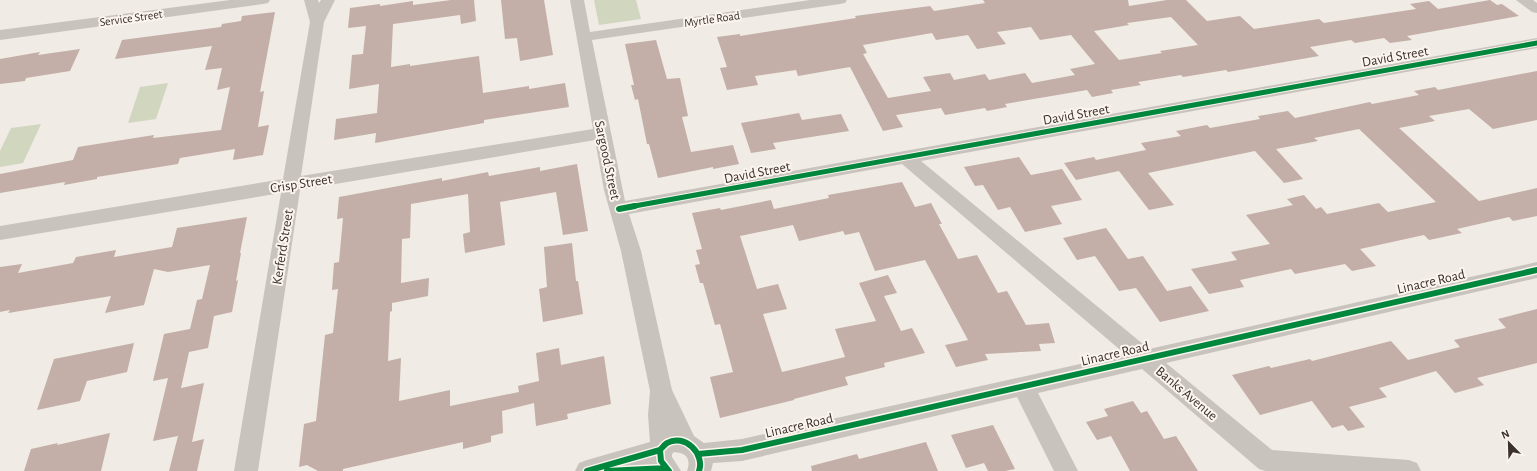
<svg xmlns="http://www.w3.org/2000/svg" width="1537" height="471" viewBox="0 0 1537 471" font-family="'Alegreya Sans',sans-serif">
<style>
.green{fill:#d1d6bf}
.building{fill:#c3afa7;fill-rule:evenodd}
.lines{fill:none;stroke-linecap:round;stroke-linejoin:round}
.street{fill:#c9c3be;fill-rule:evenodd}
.cycleway-far1-casing{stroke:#fbf5ee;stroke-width:7}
.cycleway-casing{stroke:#fbf5ee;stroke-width:9}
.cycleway-far1{stroke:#00873e;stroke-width:5}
.cycleway{stroke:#00873e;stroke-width:6}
.labels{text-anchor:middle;stroke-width:4;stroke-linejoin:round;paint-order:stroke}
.far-street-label{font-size:12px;fill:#3b302b;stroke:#fbf5ee}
.street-label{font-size:14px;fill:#3b302b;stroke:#fbf5ee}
</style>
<rect width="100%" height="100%" fill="#f0ebe5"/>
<!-- green -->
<path class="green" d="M594 0H636L641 19 599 25Z
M168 83 156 119 128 123 140 87Z
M41 124 23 163 0 167V151L11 128Z"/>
<!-- building -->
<path class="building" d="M451 0H474L476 21 461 24 460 15 393 24 391 67 410 64V66L479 56 483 93 529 86V89L565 83 569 107 484 120V123L375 143 376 133 334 140 336 119 377 113 379 84 349 89 352 55 363 54 366 26 348 28 350 8 380 4V6L413 1V5Z
M501 0H544L553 55 520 61 517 38 505 39Z
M983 0H1128L1129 6 1167 0H1186L1207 21 1240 16 1254 29 1319 19 1324 23 1416 9 1410 4 1429 1 1438 9 1490 0 1497 5 1502 4 1519 16 1407 36 1412 40 1390 43 1384 38 1355 43 1351 40 1310 47 1319 56 1228 72 1226 70 1183 77 1181 75 1138 82 1141 85 1111 90 1113 93 1092 97 1087 90 1005 104 1007 107 987 111 985 108 945 115 941 108 896 115 903 127 883 131 850 67 798 76 796 70 755 76 758 85 727 90 720 68 727 67 717 37 740 34V36L856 18 855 16 930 6 934 11 985 3ZM1171 17 1198 45 1160 51 1162 53 1119 60 1094 31 1129 25 1127 23ZM1031 27 1040 40 1071 35 1095 64 1070 69 1075 75 1032 83 1025 73 989 80 985 74 954 80 950 73 923 77 931 91 888 98 863 54 867 53 863 45 932 33 936 40 968 35 977 49 1006 44 997 32Z
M275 12 260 92 264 91 258 127 269 125 263 155 233 160 235 149 180 158 178 164 97 177V179L64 185 65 182 0 193V174L73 160 78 147 154 135 153 138 221 130 230 87 217 90 222 68 205 70 212 46 115 59 122 40 221 27 222 24 241 21 242 16Z
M656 40 667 79 680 78 688 116 682 117 691 152 733 145 739 164 713 169V167L658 178 649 144H647L638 99 635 100 631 85H634L625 44Z
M80 49 70 71 26 78 25 81 0 84V59L40 52 38 55Z
M1537 71V120L1493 129 1469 109 1429 116 1435 121 1399 128 1479 201 1537 188V216L1513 221 1509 217 1457 229 1462 233 1429 240 1424 235 1360 249 1376 266 1352 271 1345 264 1295 274 1291 269 1240 280 1244 287 1209 294 1191 269 1237 260 1231 252 1270 244 1246 215 1293 205 1287 199 1304 195 1316 209 1321 207 1327 214 1379 203 1388 212 1436 202 1359 129 1314 138 1318 141 1276 149 1303 179 1284 183 1255 151 1148 173 1174 205 1149 210 1119 171 1076 180 1064 163 1094 157 1096 160 1146 150 1141 143 1181 136 1176 131 1207 125 1210 128 1260 119 1258 116 1288 111 1295 118 1370 102 1372 104 1419 95 1414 91 1435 87 1438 90Z
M799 113 802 120 841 114 849 131 773 143 776 149 751 153 741 123Z
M1019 157 1031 175 1062 169 1082 200 1051 206 1062 224 1025 232 1010 207 998 210 983 185 975 186 964 167Z
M577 164 588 231 563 235 556 192 500 202 505 245 465 253 463 234 470 232 468 194 411 204 410 238 402 239 401 283 429 278 428 296 392 303V311L390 312 388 361 401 358 399 401 450 390V406L519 392 518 386 539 381 536 353 559 348 561 365 604 356 611 404 567 414 568 419 536 426 534 403 502 411 503 433 491 436V442L463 449V442L343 469V471H318L307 465 299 467 304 424 316 421 325 335 333 333 338 289 332 290 334 263 339 262 343 218 337 219 339 197 442 178V181L488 172 489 176 540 167V171Z
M902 182 915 207 931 203 942 224H939L958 259 977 255 998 293 1007 291 1026 325 1049 323 1055 343 1039 344 1041 351 985 354 988 360 956 367 945 345 968 340 925 260 875 271 859 232 845 235 843 231 799 241 793 225 740 236 757 289 778 284 787 309 763 314 782 372 845 357 835 329 876 321 859 283 888 275 897 293 884 296 901 331 912 328 925 353 884 363 885 367 845 377 848 385 794 399V400L720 418 710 377 733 372 720 324 715 325 703 283H700L695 265 700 264 696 250 702 249 692 213 720 208 721 210 771 200 774 209 829 198 828 195Z
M247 217 240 253H241L236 281 238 280 232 312 214 316 208 348 189 352 181 388 204 383 192 442 204 439 197 471H169L178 436 153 441 168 378 153 381 164 334 190 329 197 300 202 299 210 265 168 272 154 269 144 305 105 313 111 296 8 313 10 310 0 312V267L22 264 18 273 73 263 76 257 116 250 114 257 172 247 177 228Z
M1106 228 1128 259 1143 256 1167 291 1191 286 1209 311 1160 322 1136 288 1119 291 1095 256 1077 260 1063 238Z
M572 243 576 281H578L583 314 543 322 539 289 547 287 544 247Z
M1537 309V363L1477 378 1484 385 1455 393 1436 371 1379 388 1387 397 1349 407 1365 427 1348 431 1343 425 1332 428 1312 401 1260 415 1232 375 1269 366 1271 368 1310 359 1312 361 1391 341 1408 360 1460 347 1454 340 1506 328 1498 319Z
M134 343 127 372 87 381 80 401 37 410 54 359Z
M1133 401 1141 413 1147 411 1164 439 1176 436 1198 471H1130L1111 436 1097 440 1086 422 1108 416 1104 409Z
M993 425 1015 469 1005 471H988L984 463 966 468 951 435Z
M110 433 101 471H24L31 449 58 443 57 445Z
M926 442 938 471H812L811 466 857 454 859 459Z"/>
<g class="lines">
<!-- street -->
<path class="street" d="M230 0H270L268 3 263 4 0 40V30Z
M304 0H318L319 3 321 0H335L324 22 301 176 593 129 570 0H584L590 32 810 0H847L845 3 840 4 592 40 625 201 1537 38V48L921 161 1149 349 1537 262V278L1166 363 1272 450 1409 460 1417 463 1421 471H1265L1259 469 1142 369 1038 393 1078 471H1054L1017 397 742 461 713 463 711 471H687C691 459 687 453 674 452L672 454V457L681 471H575L579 463 587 460 650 442 648 415 650 391 621 251 604 190 595 140 300 190 258 471H234L281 193 0 240V226L283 179 310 22ZM902 164 1125 354 742 439 704 443 694 436 672 390 641 251 629 214Z
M1516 0H1533L1537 3V13L1532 12Z"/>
<defs>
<path id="cycleway-far1" d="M629 207 1537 43"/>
<path id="cycleway" d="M619 209 635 206
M698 454 742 450 1537 270
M587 471 660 450
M607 471 666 468
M669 471 661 461 660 450C662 448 664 445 667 443 685 433 705 454 699 471"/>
</defs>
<!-- cycleway-far1 casing -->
<use href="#cycleway-far1" class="cycleway-far1-casing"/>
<!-- cycleway casing -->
<use href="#cycleway" class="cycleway-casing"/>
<!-- cycleway-far1 -->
<use href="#cycleway-far1" class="cycleway-far1"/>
<!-- cycleway -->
<use href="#cycleway" class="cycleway"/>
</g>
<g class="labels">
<!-- far-street labels -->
<g class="far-street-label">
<text transform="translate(131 18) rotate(-8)" y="4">Service Street</text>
<text transform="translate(712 19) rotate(-8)" y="4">Myrtle Road</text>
</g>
<!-- street labels -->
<g class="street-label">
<text transform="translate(1395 56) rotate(-10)" y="5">David Street</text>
<text transform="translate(1076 114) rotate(-10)" y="5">David Street</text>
<text transform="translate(608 160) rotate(78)" y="5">Sargood Street</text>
<text transform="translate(757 172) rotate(-11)" y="5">David Street</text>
<text transform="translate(301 183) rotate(-9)" y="5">Crisp Street</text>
<text transform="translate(282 247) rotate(-81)" y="5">Kerferd Street</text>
<text transform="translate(1431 281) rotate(-13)" y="5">Linacre Road</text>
<text transform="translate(1115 353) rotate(-13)" y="5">Linacre Road</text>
<text transform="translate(1187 393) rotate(40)" y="5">Banks Avenue</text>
<text transform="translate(799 425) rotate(-13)" y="5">Linacre Road</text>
</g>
</g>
<!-- north arrow -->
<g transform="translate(1509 443) rotate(337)" stroke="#fbf5ee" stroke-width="3" paint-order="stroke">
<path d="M0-3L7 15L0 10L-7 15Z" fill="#3b302b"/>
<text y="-6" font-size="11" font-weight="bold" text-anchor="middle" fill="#3b302b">N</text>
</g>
</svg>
